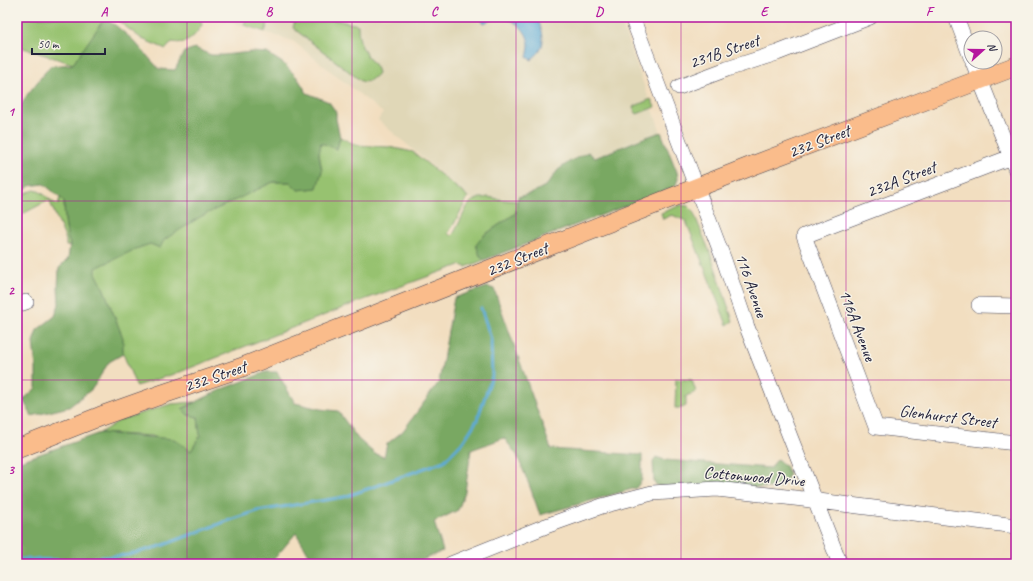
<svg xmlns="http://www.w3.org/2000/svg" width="1033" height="581" viewBox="0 0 1033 581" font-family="Caveat,sans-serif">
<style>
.built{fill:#e0d7b7}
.green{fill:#97c26f;stroke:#5c7255}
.forest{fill:#79a862;stroke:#4e654e}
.water{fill:#5dabd6;stroke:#406688}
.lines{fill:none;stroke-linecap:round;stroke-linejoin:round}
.stream{stroke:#5dabd6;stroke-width:3}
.minor-casing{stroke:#413e4f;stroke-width:16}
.major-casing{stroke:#413e4f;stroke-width:20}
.minor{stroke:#fff;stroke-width:15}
.major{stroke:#fabc8b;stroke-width:19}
.grid{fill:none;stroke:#b5179e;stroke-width:1;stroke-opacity:0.55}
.labels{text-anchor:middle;stroke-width:3;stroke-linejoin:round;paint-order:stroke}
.street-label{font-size:17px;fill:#22223b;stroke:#f7f3e8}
.neatline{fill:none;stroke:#b5179e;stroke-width:1.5}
.grid-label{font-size:13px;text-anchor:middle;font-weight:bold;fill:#b5179e}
</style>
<rect width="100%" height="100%" fill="#f7f3e8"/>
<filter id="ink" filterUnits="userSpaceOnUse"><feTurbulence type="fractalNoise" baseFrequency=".025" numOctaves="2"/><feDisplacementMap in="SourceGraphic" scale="8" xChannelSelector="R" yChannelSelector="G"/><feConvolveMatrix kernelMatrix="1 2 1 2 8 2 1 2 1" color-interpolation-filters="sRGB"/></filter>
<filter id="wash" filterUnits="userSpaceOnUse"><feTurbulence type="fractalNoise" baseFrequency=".012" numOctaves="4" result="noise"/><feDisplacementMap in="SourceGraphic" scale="16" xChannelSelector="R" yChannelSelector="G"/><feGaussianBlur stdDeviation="0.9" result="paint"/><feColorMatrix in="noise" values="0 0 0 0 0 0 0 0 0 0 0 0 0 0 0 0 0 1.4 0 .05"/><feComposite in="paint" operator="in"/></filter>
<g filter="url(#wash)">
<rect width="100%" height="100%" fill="#f2dec0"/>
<!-- built -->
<path class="built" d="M215 17H619L672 162 508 248 475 202 378 120 383 113 293 41Z"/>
<!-- green -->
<path class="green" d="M17 17H106L73 64 17 46Z
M113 17H200L202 25C193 38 188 45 172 42L166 49 142 39Z
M247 17H270L265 32 244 25Z
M296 17H322L358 25C358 35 360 45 366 54 370 61 376 64 378 73 374 78 367 84 361 81L293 28Z
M651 99 655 107 637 114 636 113 633 107Z
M340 137 356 145 389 147 413 152 468 197 453 226 448 233 451 236 454 233 467 207 471 202 480 198H484L488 197 504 200 517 201 516 213 483 236 480 256 484 260 466 267 460 265 432 275 358 302 180 372 136 386 87 263 273 182H290L298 190 316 188 322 171 319 154 321 142 337 149Z
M35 190C46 193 49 201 58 205L60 197 64 201C64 212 65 223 67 234 68 238 70 242 70 246H66V240L49 200 17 217V197L25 193Z
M681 205 688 206 693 211 711 255 733 321 727 325 686 221 672 215 663 219 661 213Z
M676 379 692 380 696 392 686 396V406L682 408H675Z
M195 402 182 409 188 415 198 417 200 436 191 451 152 436 100 433 120 420 171 404Z"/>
<!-- forest -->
<path class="forest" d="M104 19 115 25 133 40 159 69 175 70 184 52 195 48 211 55H223L251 52 267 53 284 64 297 77 307 93 329 102 336 112V119L340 137 337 149 321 143 319 154 322 171 317 188 298 190 290 182H273L200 217 164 240 160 248 150 244 136 249 96 268V273L103 287 123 338V354L109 362 92 389 69 407 32 416 23 400 36 388V368L33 342 37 330 55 316 59 304 58 287 59 268 68 259 70 244 67 236 65 218 64 201 44 184 29 186 24 192 17 197V113L27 95 50 66 73 64Z
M661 132 677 172 678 179 675 187 484 260 480 256 476 245 483 236 516 213 518 197 532 193 547 185 558 170 569 162 588 152 595 158 641 139Z
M488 287 494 289 551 449 642 455V480L636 488 540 515 530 487 517 455 504 438 471 450 465 492 458 510 434 522 443 551 413 564H315L296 533 270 564H17V462L100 433 174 439 191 451 200 436 198 417 188 415 182 409 218 391 266 372H277L295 403 320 409 338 411 358 439 375 454 384 457 387 444 403 431 439 382 454 298 471 292Z
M656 457 665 460 771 468 777 459 786 467 789 474 785 482 778 488 658 486 654 483 653 461Z"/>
<!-- water -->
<path class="water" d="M482 17H536C542 26 546 41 540 51 538 54 534 57 531 60L527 57C528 53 529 49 529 45 528 30 514 18 499 18 494 18 489 21 484 23L481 19Z"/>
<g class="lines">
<!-- stream -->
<path class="stream" d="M17 559 69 560 128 555 161 546 227 521 257 511 344 497 376 486 444 461 463 442 477 420 492 376 491 339 481 308"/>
</g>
</g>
<g filter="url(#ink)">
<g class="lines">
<defs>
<path id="minor" d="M632 17 724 260 747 327 840 564
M956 17 971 57
M973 62 1016 170
M679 87 727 69 777 53 870 17
M1011 157 804 236 876 427 1016 443
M17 305 26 302
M979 305 1016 306
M451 564 546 526 602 506 652 493 717 489 803 499 1016 526"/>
<path id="major" d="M17 449 101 416 160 395 240 368 754 165 1016 66"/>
</defs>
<!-- minor casing -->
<use href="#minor" class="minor-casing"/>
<!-- major casing -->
<use href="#major" class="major-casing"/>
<!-- minor -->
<use href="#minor" class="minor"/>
<!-- major -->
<use href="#major" class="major"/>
</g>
</g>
<!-- grid -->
<path class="grid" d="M187 17V564M352 17V564M516 17V564M681 17V564M846 17V564M17 201H1016M17 380H1016"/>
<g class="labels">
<!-- street labels -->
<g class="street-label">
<text transform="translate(724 51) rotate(-19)" y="6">231B Street</text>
<text transform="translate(819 141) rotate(-21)" y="6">232 Street</text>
<text transform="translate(901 179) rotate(-21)" y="6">232A Street</text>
<text transform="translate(517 259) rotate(-22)" y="6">232 Street</text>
<text transform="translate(752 285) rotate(71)" y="6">116 Avenue</text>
<text transform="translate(858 325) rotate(69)" y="6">116A Avenue</text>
<text transform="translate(215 376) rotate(-19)" y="6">232 Street</text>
<text transform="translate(948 416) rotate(7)" y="6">Glenhurst Street</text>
<text transform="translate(754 476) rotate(5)" y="6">Cottonwood Drive</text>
</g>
</g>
<!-- margin -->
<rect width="1033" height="581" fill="none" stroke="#f7f3e8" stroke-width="44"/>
<!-- north arrow -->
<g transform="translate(983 50) rotate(69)"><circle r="19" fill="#f7f3e8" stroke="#a29fa3"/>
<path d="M0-3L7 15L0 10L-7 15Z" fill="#b5179e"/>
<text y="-6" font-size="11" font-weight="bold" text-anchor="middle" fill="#22223b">N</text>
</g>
<!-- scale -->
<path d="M32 48v6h73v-6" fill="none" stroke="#22223b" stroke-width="2"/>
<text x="38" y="48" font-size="12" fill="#22223b" stroke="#f7f3e8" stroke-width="3" paint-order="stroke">50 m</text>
<rect x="22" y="22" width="989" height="537" class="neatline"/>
<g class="grid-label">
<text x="104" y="16">A</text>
<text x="269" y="16">B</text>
<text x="434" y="16">C</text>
<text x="599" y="16">D</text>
<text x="764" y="16">E</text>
<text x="929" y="16">F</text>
<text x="11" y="116">1</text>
<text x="11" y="295">2</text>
<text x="11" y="474">3</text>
</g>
</svg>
